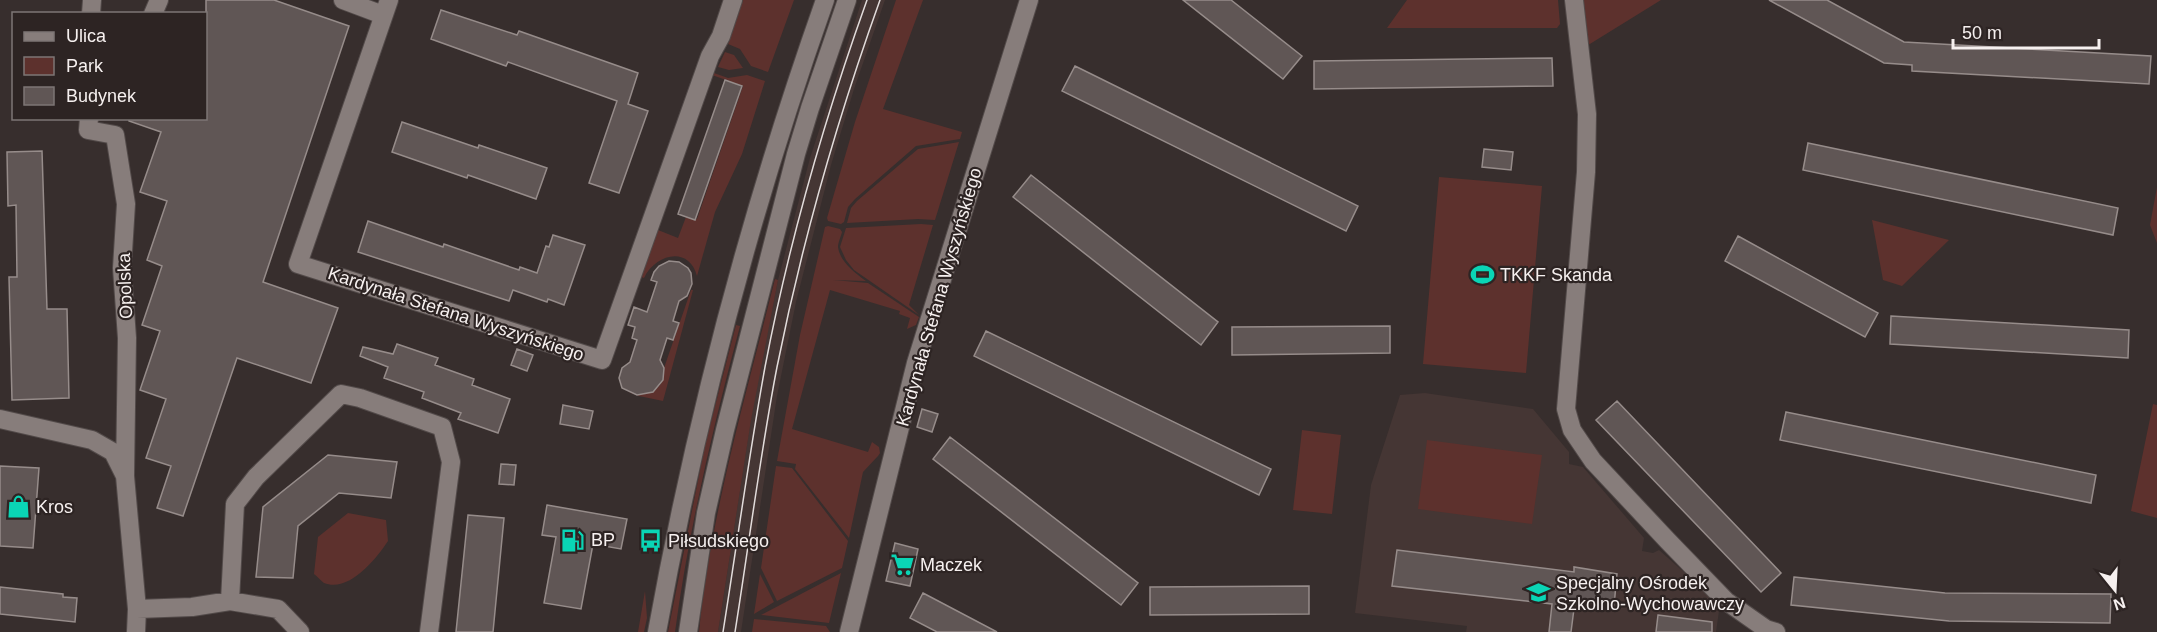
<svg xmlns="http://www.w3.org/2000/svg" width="2157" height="632" viewBox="0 0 2157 632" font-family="Arial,sans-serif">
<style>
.built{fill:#453634}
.green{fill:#5d312d}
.building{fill:#605655;stroke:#968c8a;stroke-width:1.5}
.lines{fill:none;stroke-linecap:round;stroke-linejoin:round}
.street-casing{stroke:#524a49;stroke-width:20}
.secondary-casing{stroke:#524a49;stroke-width:20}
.street{stroke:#877d7b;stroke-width:18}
.secondary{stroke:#877d7b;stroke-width:18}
.tram{stroke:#e2dcdb;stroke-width:1.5}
.labels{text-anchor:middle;stroke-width:4.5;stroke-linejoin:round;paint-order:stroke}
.poi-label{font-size:18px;fill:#f6f0ef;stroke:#2d2423;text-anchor:start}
.street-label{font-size:18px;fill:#f6f0ef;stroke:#2d2423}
</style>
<rect width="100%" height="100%" fill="#372e2d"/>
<!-- built -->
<path class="built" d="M862 0H885L854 89 831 165 796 302 777 396 741 632H718L755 392 778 280 810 158Z
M1425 393 1533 409 1569 452V464L1583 467 1644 538 1642 551 1653 553 1659 550 1720 604 1716 632H1466L1467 626 1355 613 1371 485 1400 395Z"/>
<!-- green -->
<path class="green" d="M743 0H794L768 72 751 66 740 49 728 44Z
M896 0H923L883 109 962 132 960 139 916 146 855 199 848 207 844 222 841 224 828 221 827 218 855 122Z
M1407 0H1558L1560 24 1557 28H1387Z
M1580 0H1661L1585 47Z
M725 52 734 55 743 68 729 70 718 67Z
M714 73 728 78 747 75 765 81 742 154 715 212 697 276C689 245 655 254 644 278L641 277 658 230 678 238 686 217 697 219 743 86 712 75Z
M959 142 935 220 918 219 847 223 851 208 857 201 918 149Z
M1439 177 1542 186 1526 373 1423 364Z
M2157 187V243L2150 225Z
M1872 220 1949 240 1902 286 1883 280Z
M921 224 933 225 909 305 919 315 854 270 846 260 840 247 846 228Z
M828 226 840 229 842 232C841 236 838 243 838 247 840 262 855 273 866 281L833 280 868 283 919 317 916 325 907 329 910 318 899 314 900 311 830 290 792 429 868 452 872 442 879 447 880 453 878 456 863 472 849 538 795 469 796 464 777 461 800 335 825 227Z
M775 279 778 280 751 420 718 632H699C711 512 746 396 775 279Z
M691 290H693L663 401 639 396 628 392C647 398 666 390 664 368Z
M736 325 740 326C713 427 689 528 675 632H668L705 445Z
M2153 404 2157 405V518L2131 511Z
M1302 430 1341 435 1332 514 1293 510Z
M1427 440 1542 455 1532 524 1418 509Z
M776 466 792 468 848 541 842 568 777 601 761 568Z
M348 513 386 520 388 541C376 559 349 593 324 583 321 581 317 576 314 574L318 537Z
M841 573 829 623 761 615Z
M760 574 774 602 754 614Z
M645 591 647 618 644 632H638Z
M754 619 826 626 830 632H752Z"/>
<!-- building -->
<path class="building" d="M206 0H274L349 26 263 282 338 308 311 383 237 358 183 516 157 508 171 466 146 458 166 399 140 390 160 331 142 325 162 266 147 260 167 201 140 192 161 132 129 121V118H206Z
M1183 0H1231L1302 56 1283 79Z
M1769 0H1827L1904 42 2151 56 2149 84 1912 71V65L1884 63Z
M441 10 517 35 519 31 638 73 628 104 648 111 619 193 589 183 617 101 508 62 506 66 431 39Z
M1552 58 1553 86 1314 89V61Z
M1075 66 1358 206 1346 231 1062 91Z
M725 80 742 86 695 220 678 214Z
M402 122 478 148 479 145 547 168 536 199 468 175 467 178 392 152Z
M1808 143 2118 208 2113 235 1803 170Z
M1484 149 1513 152 1511 170 1482 167Z
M42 151 47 309H67L69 398 12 400 9 277H17L16 205 8 206 7 152Z
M1031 175 1218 322 1201 345 1013 197Z
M368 221 443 247 444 244 519 270 520 267 537 273 546 246 549 247 553 235 585 245 564 305 548 299 547 302 513 290 509 301 358 252Z
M1738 236 1878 313 1865 337 1725 261Z
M669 261 679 262 688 268 691 273 692 284 687 296 679 301 673 321 679 323 673 340 667 338 660 360 664 368 663 380 653 392 637 395 622 388 619 378 622 368 630 362 637 340 632 338 635 327 628 325 634 307 647 312 657 282 651 280 654 272 659 266Z
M1891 316 2129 330 2128 358 1890 344Z
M1390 326V353L1232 355V327Z
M986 331 1271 469 1259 495 974 356Z
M397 344 438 358 435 365 474 379 472 385 510 399 498 433 458 419 461 413 422 398 424 392 384 378 388 367 360 356 363 347 393 354Z
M517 349 533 355 527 371 511 365Z
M1617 401 1781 573 1761 592 1596 420Z
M563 405 593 411 589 429 560 424Z
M922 409 938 414 932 432 917 427Z
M1786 412 2096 475 2091 503 1780 440Z
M950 437 1138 583 1121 605 933 459Z
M328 455 397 462 391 498 339 493 298 526 293 578 256 577 263 507Z
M501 464 516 465 514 485 499 484Z
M0 466 39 468 33 548 0 546Z
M547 505 627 519 621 549 593 544 581 609 544 603 556 537 542 535Z
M468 515 504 518 493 632H456Z
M895 543 918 549 910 586 886 581Z
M1397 550 1574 572V567L1617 574 1614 606 1575 601 1571 632H1549L1552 604 1392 586Z
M1794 577 1945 593 2111 594 2110 623 1949 621 1791 605Z
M1309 586V614L1150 615V587Z
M0 587 63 594V597L77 598 75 622 0 614Z
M923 593 997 632H937L910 618Z
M1658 615 1712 622V632H1656Z"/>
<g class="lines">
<defs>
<path id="street" d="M343 0 383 15
M389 0 298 264 602 360 710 56 721 36 733 0
M1574 0 1587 114 1586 172 1566 409 1572 430 1593 461 1667 540 1726 601 1766 629 1776 632
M91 14 92 0
M153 14 159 0
M89 118 88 130 115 135 126 204 122 268 127 338 125 476
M0 419 92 440 113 452 125 476 137 609 136 632
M230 601 235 504 256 477 341 394 360 398 442 427 451 462 429 632
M137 609 192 607 230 601 278 609 300 632
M849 632 916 363 1029 0"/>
<path id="secondary" d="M657 632C696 417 752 206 825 0
M688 632 706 513 725 430 796 154 810 108 847 0"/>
</defs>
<!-- street casing -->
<use href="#street" class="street-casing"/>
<!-- secondary casing -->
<use href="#secondary" class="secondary-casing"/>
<!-- street -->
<use href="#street" class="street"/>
<!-- secondary -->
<use href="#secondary" class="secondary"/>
<!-- tram -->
<path class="tram" d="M723 632C737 544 749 455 765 367 789 242 824 120 867 0
M735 632C749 544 760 455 777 367 802 242 837 120 880 0"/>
</g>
<!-- icons -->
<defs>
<symbol id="stadium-bare" viewBox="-9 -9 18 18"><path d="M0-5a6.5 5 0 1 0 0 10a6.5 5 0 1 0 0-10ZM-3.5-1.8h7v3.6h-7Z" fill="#0ad5b5" stroke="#2d2423" stroke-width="2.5" paint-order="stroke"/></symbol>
<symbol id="shop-bare" viewBox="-9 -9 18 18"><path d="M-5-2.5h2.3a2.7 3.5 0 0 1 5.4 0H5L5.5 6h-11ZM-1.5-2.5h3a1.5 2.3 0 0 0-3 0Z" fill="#0ad5b5" stroke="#2d2423" stroke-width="2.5" paint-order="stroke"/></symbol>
<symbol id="fuel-bare" viewBox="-9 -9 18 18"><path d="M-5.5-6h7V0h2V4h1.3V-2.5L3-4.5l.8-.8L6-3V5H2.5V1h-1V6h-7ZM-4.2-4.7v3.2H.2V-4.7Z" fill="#0ad5b5" stroke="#2d2423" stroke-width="2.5" paint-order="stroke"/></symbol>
<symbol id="bus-bare" viewBox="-9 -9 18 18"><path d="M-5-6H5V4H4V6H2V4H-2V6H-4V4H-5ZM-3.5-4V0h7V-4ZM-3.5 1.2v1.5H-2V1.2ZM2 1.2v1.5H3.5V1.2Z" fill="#0ad5b5" stroke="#2d2423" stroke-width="2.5" paint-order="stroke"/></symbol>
<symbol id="supermarket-bare" viewBox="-9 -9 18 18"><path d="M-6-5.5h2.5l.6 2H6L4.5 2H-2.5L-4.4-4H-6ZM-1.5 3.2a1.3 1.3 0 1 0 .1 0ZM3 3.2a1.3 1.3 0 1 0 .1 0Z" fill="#0ad5b5" stroke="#2d2423" stroke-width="2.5" paint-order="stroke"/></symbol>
<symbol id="school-bare" viewBox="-9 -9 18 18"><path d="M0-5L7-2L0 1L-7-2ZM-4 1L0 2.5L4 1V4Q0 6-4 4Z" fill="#0ad5b5" stroke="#2d2423" stroke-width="2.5" paint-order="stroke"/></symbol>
</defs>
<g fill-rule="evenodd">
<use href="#stadium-bare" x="1466" y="258" width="33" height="33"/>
<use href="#shop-bare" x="2" y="490" width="33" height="33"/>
<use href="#fuel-bare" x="556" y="524" width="33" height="33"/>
<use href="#bus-bare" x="634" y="524" width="33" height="33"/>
<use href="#supermarket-bare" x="886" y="548" width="33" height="33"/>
<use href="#school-bare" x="1522" y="576" width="33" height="33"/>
</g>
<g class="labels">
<!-- poi labels -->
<g class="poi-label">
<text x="1500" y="281">TKKF Skanda</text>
<text x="36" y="513">Kros</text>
<text x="591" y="546">BP</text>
<text x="668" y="547">Piłsudskiego</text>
<text x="920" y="571">Maczek</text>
<text x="1556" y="589">Specjalny Ośrodek<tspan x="1556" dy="21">Szkolno-Wychowawczy</tspan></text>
</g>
<!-- street labels -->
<g class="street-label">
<text transform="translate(125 286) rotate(-92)" y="6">Opolska</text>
<text transform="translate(939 297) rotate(-74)" y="6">Kardynała Stefana Wyszyńskiego</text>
<text transform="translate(456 314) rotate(18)" y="6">Kardynała Stefana Wyszyńskiego</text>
</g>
</g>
<!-- legend -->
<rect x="12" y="12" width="195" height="108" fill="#2d2423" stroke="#7d7675" stroke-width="1.5"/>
<rect x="24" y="32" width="30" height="9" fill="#877d7b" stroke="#7d7675" stroke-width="1.5"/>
<text x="66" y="42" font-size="18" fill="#f6f0ef">Ulica</text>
<rect x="24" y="57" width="30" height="18" fill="#5d312d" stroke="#7d7675" stroke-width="1.5"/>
<text x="66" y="72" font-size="18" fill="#f6f0ef">Park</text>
<rect x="24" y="87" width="30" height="18" fill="#605655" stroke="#7d7675" stroke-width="1.5"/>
<text x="66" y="102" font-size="18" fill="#f6f0ef">Budynek</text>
<!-- north arrow -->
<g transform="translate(2115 590) rotate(162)" stroke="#2d2423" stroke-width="4.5" paint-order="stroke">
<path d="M0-4.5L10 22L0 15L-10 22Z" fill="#f6f0ef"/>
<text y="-9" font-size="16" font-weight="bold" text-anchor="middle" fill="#f6f0ef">N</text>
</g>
<!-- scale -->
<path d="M1953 39v9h146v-9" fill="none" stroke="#f6f0ef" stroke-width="3"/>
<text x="1962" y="39" font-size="18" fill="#f6f0ef" stroke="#2d2423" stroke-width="4.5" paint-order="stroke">50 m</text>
</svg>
